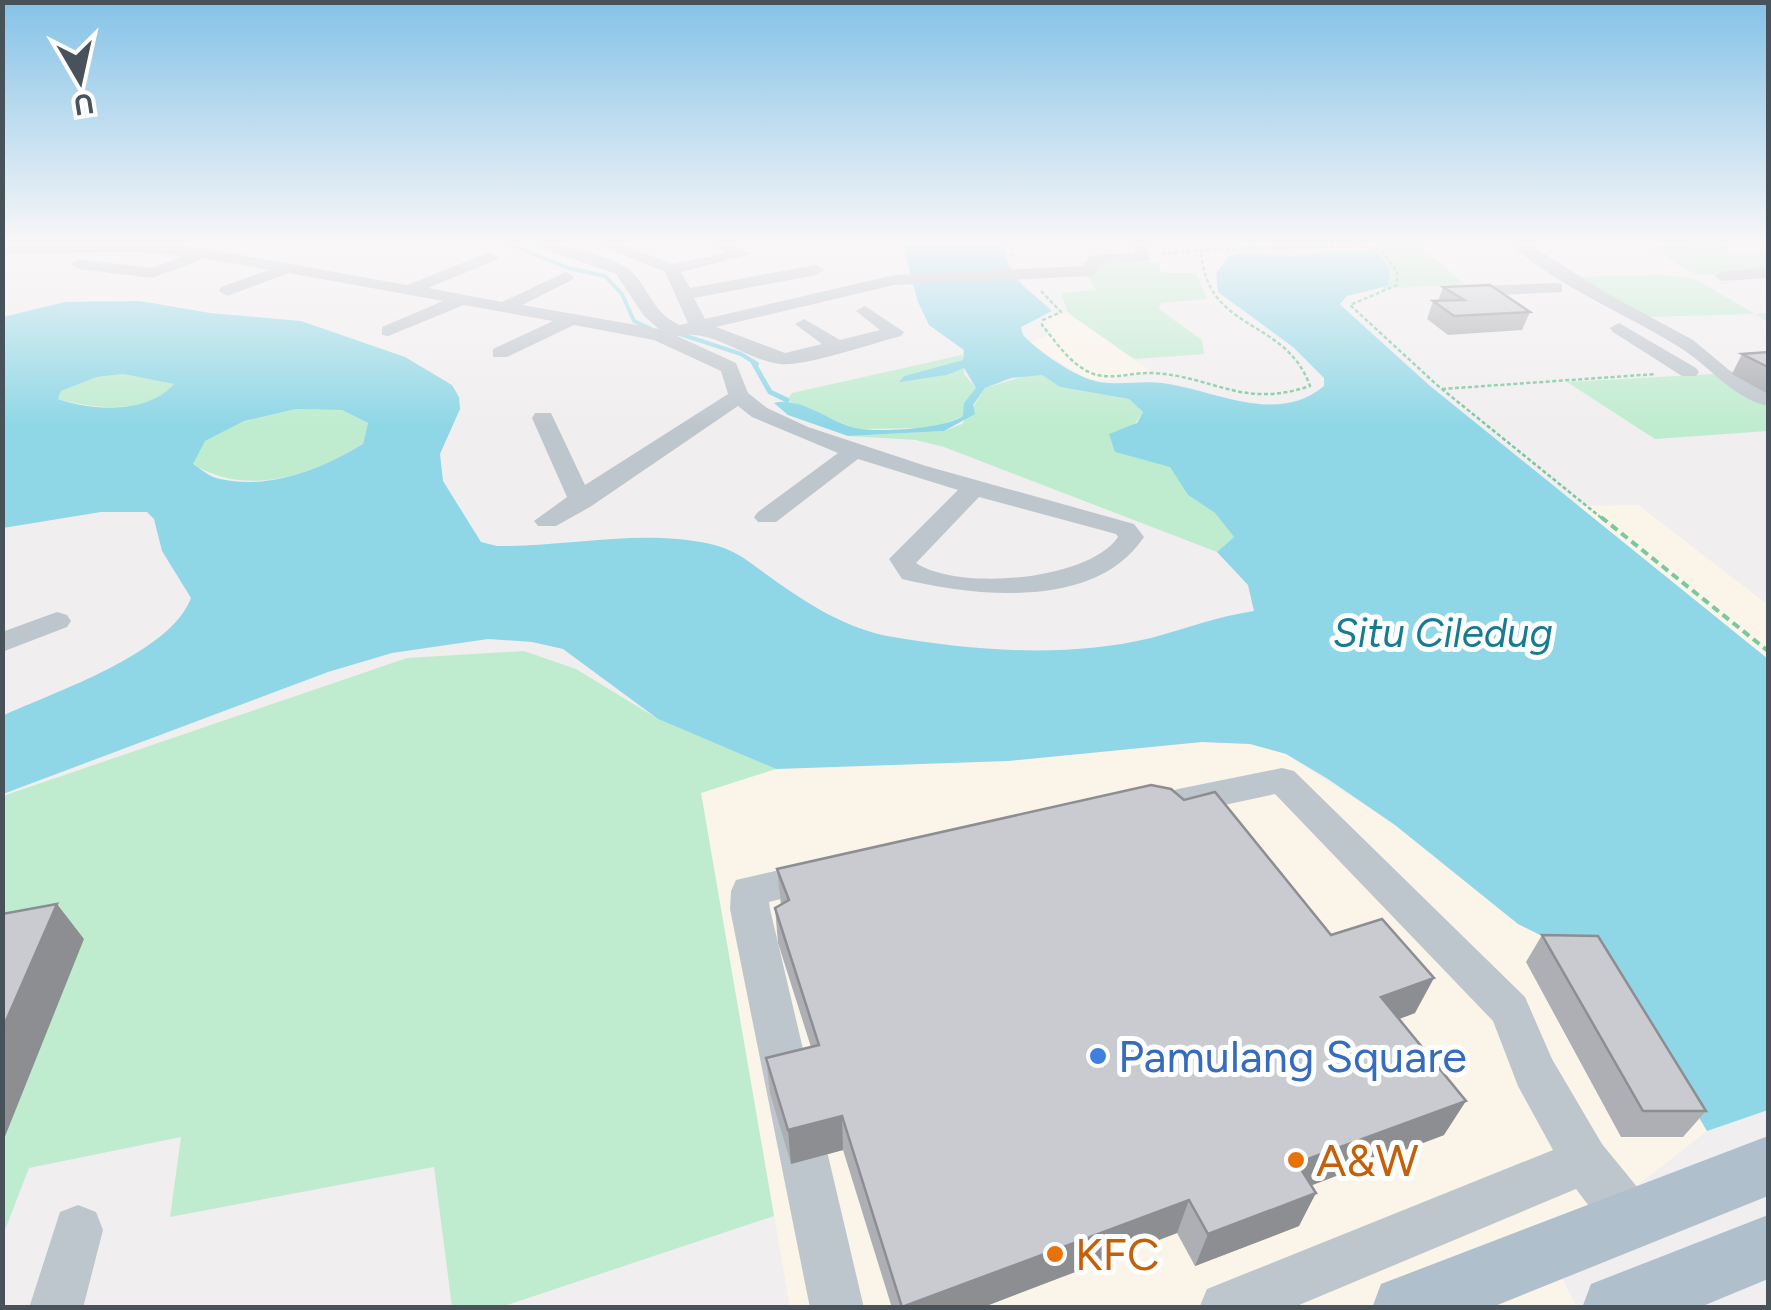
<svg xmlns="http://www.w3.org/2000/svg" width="1771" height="1310" viewBox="0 0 1771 1310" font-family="Figtree,sans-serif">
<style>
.commercial{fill:#fbf5e9}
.green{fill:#bfeccf}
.water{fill:#8fd7e6;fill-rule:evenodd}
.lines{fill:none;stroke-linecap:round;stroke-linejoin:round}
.stream-far1{stroke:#8fd7e6;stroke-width:4}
.stream{stroke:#8fd7e6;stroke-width:5}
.path-far1{stroke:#79c89e;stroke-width:2.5;stroke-dasharray:4 2.5;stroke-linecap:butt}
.path{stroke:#79c89e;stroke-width:4;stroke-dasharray:8 5;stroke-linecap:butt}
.minor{fill:#bec6cd;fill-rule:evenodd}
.major{fill:#b0bfcc;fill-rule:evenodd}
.wall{fill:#adafb4}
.shaded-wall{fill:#8d8e92}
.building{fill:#c9cbd1;stroke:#8d8e92;stroke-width:2.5}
.shop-dot{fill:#3f7fe0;stroke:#fff;stroke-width:4}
.food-dot{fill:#e8710a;stroke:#fff;stroke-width:4}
.labels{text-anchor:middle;stroke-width:10;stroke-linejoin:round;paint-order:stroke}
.water-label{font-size:40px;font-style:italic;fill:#157c92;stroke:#fff}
.near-shop-label{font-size:45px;fill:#366cbe;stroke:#fff;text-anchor:start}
.near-food-label{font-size:45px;fill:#c56008;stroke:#fff;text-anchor:start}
</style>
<rect width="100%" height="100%" fill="#f1eeef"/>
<!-- commercial -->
<path class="commercial" d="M1068 313 1151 371 1098 382 1083 377 1029 342 1052 334 1040 320Z
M1638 505 1768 605V659L1578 506Z
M1202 742 1250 744 1286 754 1395 825 1518 924 1611 970 1707 1131 1549 1254 1577 1307H790L701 793 776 769 1008 761Z"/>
<!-- green -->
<path class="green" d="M1381 242H1414L1465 284 1381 289 1387 286 1381 256 1375 251Z
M1716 243 1743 253 1768 251V271L1696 275 1651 247Z
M1080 262H1158L1162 273H1196L1207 299 1161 303 1159 309 1202 340 1204 354 1134 359 1068 313 1061 293 1096 290Z
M1662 275 1695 279 1755 314 1768 313V322L1755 314 1641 317 1578 277Z
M962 355 963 360 904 376 900 381 947 375 964 367V374L976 388 963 416 933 428 856 429 787 400 792 393Z
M1732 373 1768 397V431L1655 439 1567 382Z
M123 374 175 384C146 415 95 409 58 399L61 391 97 377Z
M1028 375H1042L1060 387 1129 399 1143 412 1115 452 1170 466 1188 495 1215 513 1234 537 1217 552 944 447 916 440 848 436 944 431 962 424 985 388Z
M296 409 342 410 368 423 363 444C312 475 248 498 193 464L204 441 244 421Z
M524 651 576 669 658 719 776 769 701 793 774 1216 501 1307H452L434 1167 170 1217 181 1137 29 1168 3 1235V796L407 658Z"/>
<!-- water -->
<path class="water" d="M902 242H1007C1000 275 1032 291 1052 311L1021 327 1023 335C1038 351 1066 370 1086 378 1111 388 1137 380 1162 383 1216 390 1276 426 1324 386V378L1293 347 1218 292 1216 273 1229 256C1254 249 1277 259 1302 255 1327 251 1350 251 1375 251 1385 260 1394 273 1387 286L1347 296 1340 304 1345 309 1429 385 1768 659V1110L1707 1131 1611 970 1518 924 1395 825 1328 779 1286 754 1250 744 1202 742 1008 761 776 769 658 719 563 649 532 642 488 639 392 653 328 672 3 794 2 716C54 692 170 654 191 598L162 551 154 519 147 512H101L3 528V317L65 302 140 301 210 313 301 321 405 357 452 385 459 397 460 409 440 454 443 481 481 542 497 546C569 547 648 527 718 546 739 552 753 565 770 577 806 603 848 630 893 637 976 651 1068 658 1151 638 1187 628 1216 617 1254 611L1248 585 1217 552 1234 537 1215 513 1188 495 1170 467 1115 452 1109 434 1137 423 1143 412 1129 399 1060 387 1042 375 1011 378 985 388 973 405 975 414 944 431 848 436 788 415 774 403C801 396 829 422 855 428 878 433 944 429 963 416L964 403 976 388 964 368 947 375 899 382 904 376 963 360 964 350 929 325 918 302ZM123 374 174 384C148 414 92 411 58 399L61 391 97 377ZM296 409 342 410 368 423 363 444C322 469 270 490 220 479 211 478 201 469 193 464L205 441 244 421Z"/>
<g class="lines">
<!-- stream-far1 -->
<path class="stream-far1" d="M504 242 568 268 605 276 622 294 634 321 651 329
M680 334 741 354 757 364"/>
<!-- stream -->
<path class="stream" d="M753 362 770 392 787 400"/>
<!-- path-far1 -->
<path class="path-far1" d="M1161 254 1201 250
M1012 257 1013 242
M1041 291 1061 312 1043 320 1042 325C1056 342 1070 364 1091 373 1111 381 1132 372 1152 373 1214 376 1241 409 1310 386 1285 316 1206 334 1201 250L1358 246 1380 250 1397 271V285L1350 305 1437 385 1604 520
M1442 389 1656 374"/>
<!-- path -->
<path class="path" d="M1601 517 1768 651"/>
<!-- minor -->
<path class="minor" d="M142 242 207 249 407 285 490 252 498 257 496 260 428 288 502 302 566 272 574 277 572 280 522 305 659 329 644 316 616 274 525 242C549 242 615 255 632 272 650 291 654 314 680 325L688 323 665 272 592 242H614L673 264 726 253 706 242H727L751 254 681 272 690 288 816 265 824 270 816 275 694 298 705 319 894 275 1084 266 1088 256 1135 253 1132 242H1147L1150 261 1100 264 1096 274 1090 276 894 285 716 327 785 353 822 344 795 324 804 319 840 340 880 330 856 311 865 306 904 332 901 336C873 343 805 367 780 364 743 359 714 328 677 336L736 363 748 393 767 408 808 427 926 466 1134 524 1144 537C1096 610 976 597 902 579L889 559 958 490 858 459 776 522H758L754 517 758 512 838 453 752 417 738 406 590 507 556 526H538L534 521 567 497 532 418 535 413H551L585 485 728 394 721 371 654 340 574 325 507 357H493V349L553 321 464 305 388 336 382 335V327L443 301 289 273 227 296 219 291 221 287 269 270 205 258 152 278 79 269 71 264 79 259 151 268 185 256 142 252 2 253V243ZM979 497 1116 534 1118 537C1088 581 958 591 916 563Z
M1508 242H1526L1606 293 1693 340 1729 370 1768 392V406C1732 398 1710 366 1679 347 1623 312 1557 287 1508 242Z
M1768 268V278L1722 281 1714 276 1722 271Z
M1556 283 1562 284V292L1457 297 1449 292 1457 287Z
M1619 323 1696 368 1699 372 1696 376H1682L1613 332 1610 328Z
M57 612 67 615 71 621 67 627 2 652V632Z
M1282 768 1294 771 1525 997 1552 1059 1602 1144 1647 1199 1654 1217 1647 1235 1629 1242 1611 1235 1576 1189 1292 1308H1199L1207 1289 1553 1150 1518 1086 1493 1021 1275 794 1178 815 1166 811 1160 802 1166 793 1178 789Z
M819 861 832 866 838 876 832 886 769 902 770 909 864 1308H810L730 909 731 891 736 880Z
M78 1205 96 1212 103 1230 83 1308H29L60 1212Z"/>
<!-- major -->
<path class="major" d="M1768 1136V1196L1490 1308H1372L1381 1284Z
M1768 1215V1279L1698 1308H1582L1591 1284Z"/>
</g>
<!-- wall -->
<path class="wall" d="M1443 287 1530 312 1522 330 1448 335 1427 319 1433 301H1438Z
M1768 352V394L1732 374 1742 354Z
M777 869 1331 935 1415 1013 1399 1019 1444 1135 1311 1185 1299 1226 1195 1266 1177 1233 981 1308H892L843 1150 791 1164 770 1093 766 1058 811 1047 778 943 775 908 781 905Z
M1542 935 1706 1111 1683 1137H1621L1526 962Z"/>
<!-- shaded-wall -->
<path class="shaded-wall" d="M57 904 84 939 2 1144V1030Z
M1434 978 1415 1013 1364 1032 1381 997Z
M1466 1101 1444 1135 1281 1197 1297 1163Z
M842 1116 843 1150 791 1164 788 1130Z
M1316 1193 1299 1226 1195 1266 1208 1234Z
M1189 1200 1177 1233 981 1308 902 1307Z"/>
<!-- building -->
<path class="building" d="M1490 285 1530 312 1454 316 1433 301 1464 300 1443 287Z
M1768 352V367L1742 354Z
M1151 785 1171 789 1184 800 1215 792 1331 935 1382 919 1434 978 1381 997 1466 1101 1297 1163 1316 1193 1208 1234 1189 1200 902 1307 842 1116 788 1130 766 1058 819 1045 775 908 789 900 777 869Z
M57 904 2 1030V914Z
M1542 935 1598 936 1706 1111H1643Z"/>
<!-- sky -->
<linearGradient id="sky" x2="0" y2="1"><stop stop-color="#84c2e7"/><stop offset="0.57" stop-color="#f9f7f8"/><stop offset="1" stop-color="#f9f7f8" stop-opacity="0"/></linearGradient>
<rect width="1771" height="426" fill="url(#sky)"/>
<!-- markers -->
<circle class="shop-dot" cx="1098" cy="1056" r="10"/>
<g class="food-dot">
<circle cx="1296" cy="1160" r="10"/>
<circle cx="1055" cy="1254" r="10"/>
</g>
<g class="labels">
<!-- water labels -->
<g class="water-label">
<text x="1443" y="647">Situ Ciledug</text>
</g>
<!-- near-shop labels -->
<g class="near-shop-label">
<text x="1118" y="1072">Pamulang Square</text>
</g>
<!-- near-food labels -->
<g class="near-food-label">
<text x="1316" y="1176">A&amp;W</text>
<text x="1075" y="1270">KFC</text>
</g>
</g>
<!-- border -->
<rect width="1771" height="1310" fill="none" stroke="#48525b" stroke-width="10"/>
<!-- north arrow -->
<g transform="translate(80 80) rotate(171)" stroke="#ffffff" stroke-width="8" paint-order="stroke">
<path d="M0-8L18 38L0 25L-18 38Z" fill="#48525b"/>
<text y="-15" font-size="28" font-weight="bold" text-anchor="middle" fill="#48525b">U</text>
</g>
</svg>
